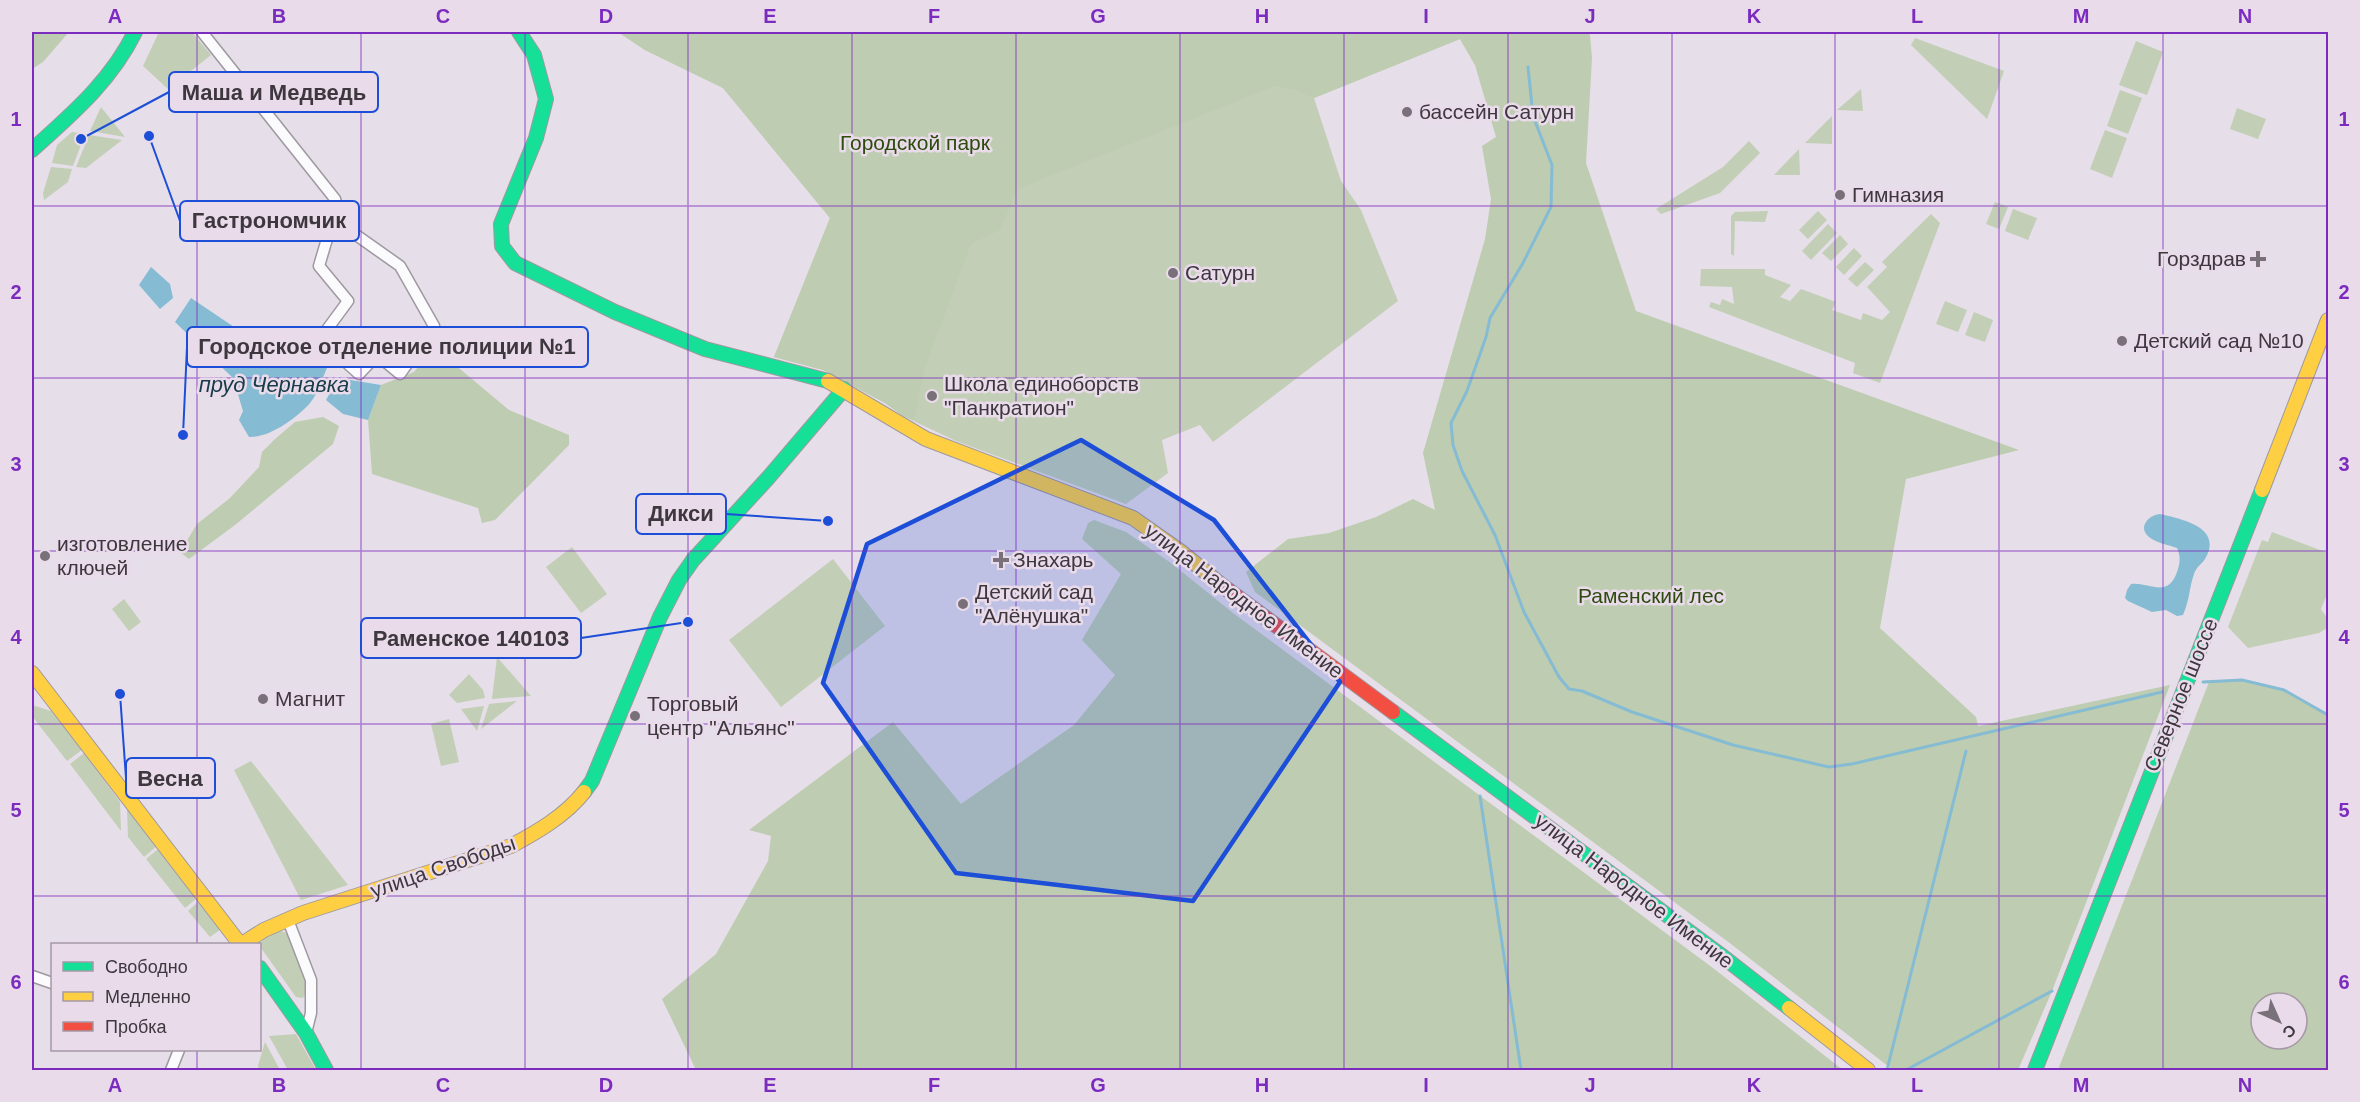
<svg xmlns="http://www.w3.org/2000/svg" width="2360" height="1102" viewBox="0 0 2360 1102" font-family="Helvetica,sans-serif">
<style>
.green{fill:#c2cfb6}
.forest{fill:#becdb1;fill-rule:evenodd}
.water{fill:#85bbd3}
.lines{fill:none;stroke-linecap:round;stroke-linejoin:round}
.stream{stroke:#85bbd3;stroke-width:3}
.street-casing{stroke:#9e99a0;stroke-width:13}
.fast-casing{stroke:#9e99a0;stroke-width:16}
.slow-casing{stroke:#9e99a0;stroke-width:16}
.jam-casing{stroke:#9e99a0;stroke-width:16}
.street{stroke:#fbfafc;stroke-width:10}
.fast{stroke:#16e098;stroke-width:14}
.slow{stroke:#ffcf43;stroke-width:14}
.jam{stroke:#f24e42;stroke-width:14}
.marked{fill:#1d4ed8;fill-opacity:0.2;stroke:#1d4ed8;stroke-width:4.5;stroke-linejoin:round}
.grid{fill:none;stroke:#7b2cbf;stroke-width:1.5;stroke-opacity:0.55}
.poi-dot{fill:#78717a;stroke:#eadbeb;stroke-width:2}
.labels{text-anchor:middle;stroke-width:5;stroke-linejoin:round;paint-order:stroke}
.poi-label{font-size:21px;fill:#3d373e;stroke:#eadbeb;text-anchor:start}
.park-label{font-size:21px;fill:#2c4b0c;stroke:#eadbeb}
.street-label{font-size:21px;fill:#3d373e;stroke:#eadbeb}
.water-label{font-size:22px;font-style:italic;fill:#173c49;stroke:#eadbeb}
.leader{fill:none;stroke:#1d4ed8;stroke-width:2}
.callout-dot{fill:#1d4ed8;stroke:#eadbeb;stroke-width:2}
.callout{fill:#eadbeb;stroke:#1d4ed8;stroke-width:2}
.callout-label{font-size:22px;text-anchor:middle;font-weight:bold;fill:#3d373e}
.neatline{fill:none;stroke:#7b2cbf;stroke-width:2}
.grid-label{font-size:20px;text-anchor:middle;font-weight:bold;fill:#7b2cbf}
</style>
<rect width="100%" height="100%" fill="#e6dee8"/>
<!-- green -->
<path class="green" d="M159 32H192L211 55 168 89 143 66Z
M618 32H1587L1590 35 1475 65 1460 39 1314 98 1341 181 1361 210 1398 301 1213 442 1200 425 1162 440 1168 473 1126 504 956 441 903 416 885 403 823 370 774 357 830 218 723 88 645 50Z
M1915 38 2004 71 1987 119 1911 45Z
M2136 41 2163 52 2147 95 2119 85Z
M1861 89 1863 111 1837 110Z
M2120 90 2142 98 2128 134 2107 126Z
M101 107 125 137 90 131Z
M2237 108 2266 119 2258 139 2230 129Z
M1832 116V144L1805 143Z
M2105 130 2127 138 2112 178 2090 169Z
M72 132 85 134 73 166 52 163 57 145Z
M89 135 122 140 86 168 76 167Z
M1749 141 1760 153 1720 193 1661 214 1656 209 1723 167Z
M1799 149 1800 175H1774Z
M51 167 72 169 68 182 44 200 43 193Z
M1995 202 2008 207 1999 229 1986 224Z
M2013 209 2037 218 2028 240 2005 231Z
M1768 211 1765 222 1735 221 1734 256 1731 254V216L1735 212Z
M1818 211 1827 220 1808 239 1799 230Z
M1931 214 1940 223 1880 383 1853 373 1855 363 1709 307 1711 302 1720 305 1722 299 1734 304 1732 287 1700 286 1701 269H1765V275L1791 285 1780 297 1790 301 1801 289 1836 302 1832 310 1861 320 1863 313 1882 320 1890 312 1867 287 1887 267 1882 262Z
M1828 224 1837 233 1811 260 1802 251Z
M1840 235 1848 244 1831 261 1822 253Z
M1854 248 1862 256 1844 275 1836 267Z
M1865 262 1874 270 1857 287 1848 279Z
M1945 301 1967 310 1958 332 1936 324Z
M1974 312 1993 320 1985 342 1965 335Z
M2272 532 2328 553V592L2321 609 2328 619 2327 628 2319 633 2248 648 2228 627 2262 540 2268 542Z
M572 547 607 594 581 613 546 567Z
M833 559 885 626 781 707 729 640Z
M124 599 141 622 129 631 112 609Z
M497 657 531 696 492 699Z
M469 674 483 690 485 698 457 703 449 695Z
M517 701 481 729 489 704Z
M32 705 51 711 82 750 67 761 32 716Z
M484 706 477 731 461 709Z
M449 719 459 762 441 766 431 724Z
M84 753 120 802 121 831 70 764Z
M251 761 348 885 301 900 234 770Z
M127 808 157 846 144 857 128 837Z
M158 849 197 898 185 908 146 859Z
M199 901 221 929 210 937 188 911Z
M281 931 287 933 308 988 303 998 296 997 261 948C260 936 272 934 281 931Z
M296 1034 316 1070H288L269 1036Z
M265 1042 280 1070H259L258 1066Z"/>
<!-- forest -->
<path class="forest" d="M32 32H69L43 62 32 69Z
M618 32H1587L1590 35 1592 58 1586 163 1636 311 2019 450 1906 479 1880 628 1976 717 1978 726 2170 685 2052 991 2018 1070H1893L1731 944 1255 592 1246 572 1288 539 1329 533 1376 517 1413 499 1435 510 1423 453 1485 239 1491 199 1482 146 1496 137 1475 65 1460 39 1314 98 1295 90 1275 86 1018 189 1000 230 971 244 925 368 914 420 903 416 885 403 823 370 774 357 830 218 723 88 645 50Z
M432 351 454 364 509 410 569 435V445L495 520 482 523 478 508 372 474 368 420 381 385 414 372Z
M323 417 339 426 333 444 235 525 189 559 180 552 197 524 230 498 259 467 262 452 275 439 295 422Z
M1094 520 1126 532 1171 563 1233 613 1713 968 1843 1070H696L662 999 716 954 768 861 771 836 749 830 893 722 961 804 1074 725 1115 675 1082 640 1121 574 1082 539 1088 523Z
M2242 680 2284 690 2328 715V1070H2058L2209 682ZM2261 1003H2297V1039H2261Z"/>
<!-- water -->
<path class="water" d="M151 267 170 284 173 298 160 309 139 285Z
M191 298 261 345 290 348 315 346 327 368C322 379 318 394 310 403 297 418 269 438 249 437L239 420 243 411 233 378 175 322Z
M338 378 381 385 368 420 343 414 326 400Z
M2160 514C2181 519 2224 527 2205 559 2202 564 2196 567 2194 574 2189 588 2190 599 2183 615L2177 616 2166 610 2152 612 2128 601 2125 598 2127 590 2131 584C2149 582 2168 599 2177 572 2180 564 2181 557 2177 548 2169 545 2156 543 2149 537 2137 527 2149 515 2160 514Z"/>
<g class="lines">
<!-- stream -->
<path class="stream" d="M1528 67 1533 116 1552 165 1551 207 1523 263 1490 318 1486 337 1467 391 1451 423 1453 445 1462 471 1495 535 1524 612 1559 677 1569 689 1582 691 1632 712 1733 745 1829 767 1852 764 2162 692
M2203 682 2242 680 2284 690 2328 715
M1480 796 1521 1070
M1887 1070 1966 751
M1906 1070 2052 991"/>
<defs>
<path id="street" d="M202 32 335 199 342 225 400 266 434 326 400 374 377 355 359 374 320 339 348 301 319 266 327 239 342 225
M288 920 311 980V1013L306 1033
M32 976 52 983
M171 1070 179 1050"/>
<path id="fast" d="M519 32 534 55 546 99 536 138 501 224 502 246 515 263 615 312 705 349 828 381
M32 150C72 114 111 81 135 32
M1393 712 1722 956 1789 1008
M584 792 592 781 660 617 679 580 693 560 768 478 844 389
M260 968 306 1033 326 1070
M2035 1070 2262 490"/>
<path id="slow" d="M828 381 926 439 1133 518 1180 551 1220 584
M2262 490 2328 320
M32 673 240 944
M242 944 264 930 303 913 511 846C537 832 565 816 584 792
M1789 1008 1868 1070"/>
<path id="jam" d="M1220 584 1393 712"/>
</defs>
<!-- street casing -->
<use href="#street" class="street-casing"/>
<!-- fast casing -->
<use href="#fast" class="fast-casing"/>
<!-- slow casing -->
<use href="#slow" class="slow-casing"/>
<!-- jam casing -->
<use href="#jam" class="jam-casing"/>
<!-- street -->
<use href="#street" class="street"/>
<!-- fast -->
<use href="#fast" class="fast"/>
<!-- slow -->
<use href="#slow" class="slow"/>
<!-- jam -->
<use href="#jam" class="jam"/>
</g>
<!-- marked area -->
<path class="marked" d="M1081 440 1214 520 1340 682 1193 901 956 873 823 683 867 544Z"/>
<!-- grid -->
<path class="grid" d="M197 32V944M361 32V1070M525 32V1070M688 32V1070M852 32V1070M1016 32V1070M1180 32V1070M1344 32V1070M1508 32V1070M1672 32V1070M1835 32V1070M1999 32V1070M2163 32V1070M32 206H2328M32 378H2328M32 551H2328M32 724H2328M32 896H2328M197 1050V1070"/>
<!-- markers -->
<g class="poi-dot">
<circle cx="1407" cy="112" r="6"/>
<circle cx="1840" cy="195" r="6"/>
<path d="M2255 250h6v6h6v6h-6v6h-6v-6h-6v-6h6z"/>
<circle cx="1173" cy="273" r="6"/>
<circle cx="2122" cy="341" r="6"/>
<circle cx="932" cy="396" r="6"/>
<circle cx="45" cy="556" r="6"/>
<path d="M998 551h6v6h6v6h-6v6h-6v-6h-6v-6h6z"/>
<circle cx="963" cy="604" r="6"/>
<circle cx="263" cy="699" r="6"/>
<circle cx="635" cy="716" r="6"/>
</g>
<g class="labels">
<!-- poi labels -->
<g class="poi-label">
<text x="1419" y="119">бассейн Сатурн</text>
<text x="1852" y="202">Гимназия</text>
<text x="2246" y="266" text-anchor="end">Горздрав</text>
<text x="1185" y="280">Сатурн</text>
<text x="2134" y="348">Детский сад №10</text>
<text x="944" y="391">Школа единоборств<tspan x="944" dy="24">"Панкратион"</tspan></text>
<text x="57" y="551">изготовление<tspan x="57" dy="24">ключей</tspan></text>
<text x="1013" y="567">Знахарь</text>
<text x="975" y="599">Детский сад<tspan x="975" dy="24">"Алёнушка"</tspan></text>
<text x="275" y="706">Магнит</text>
<text x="647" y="711">Торговый<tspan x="647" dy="24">центр "Альянс"</tspan></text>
</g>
<!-- park labels -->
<g class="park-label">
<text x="915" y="150">Городской парк</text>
<text x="1651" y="603">Раменский лес</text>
</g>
<!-- street labels -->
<g class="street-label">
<text transform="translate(1244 601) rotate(37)" y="7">улица Народное Имение</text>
<text transform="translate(2181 695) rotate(-68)" y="7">Северное шоссе</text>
<text transform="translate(443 867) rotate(-19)" y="7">улица Свободы</text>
<text transform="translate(1634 891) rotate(37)" y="7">улица Народное Имение</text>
</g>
<!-- water labels -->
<g class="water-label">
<text x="274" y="392">пруд Чернавка</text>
</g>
</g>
<!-- callouts -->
<path class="leader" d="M81 139L169 92M149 136L180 221M183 435L187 347M828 521L726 514M688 622L581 638M120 694L126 778"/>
<g class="callout-dot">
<circle cx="81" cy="139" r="6"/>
<circle cx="149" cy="136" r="6"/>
<circle cx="183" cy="435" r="6"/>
<circle cx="828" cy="521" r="6"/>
<circle cx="688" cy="622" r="6"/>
<circle cx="120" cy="694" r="6"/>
</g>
<g class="callout">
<rect x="169" y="72" width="209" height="40" rx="6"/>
<rect x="180" y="201" width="179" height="40" rx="6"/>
<rect x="187" y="327" width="401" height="40" rx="6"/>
<rect x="636" y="494" width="90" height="40" rx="6"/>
<rect x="361" y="618" width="220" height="40" rx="6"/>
<rect x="126" y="758" width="89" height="40" rx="6"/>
</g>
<g class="callout-label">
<text x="274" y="100">Маша и Медведь</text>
<text x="269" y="228">Гастрономчик</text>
<text x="387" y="354">Городское отделение полиции №1</text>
<text x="681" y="521">Дикси</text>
<text x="471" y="646">Раменское 140103</text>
<text x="170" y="786">Весна</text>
</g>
<!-- border -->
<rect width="2360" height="1102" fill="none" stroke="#eadbeb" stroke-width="66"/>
<!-- legend -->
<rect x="51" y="943" width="210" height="108" fill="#eadbeb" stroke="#a599a6" stroke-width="1.5"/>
<rect x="63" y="962" width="30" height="9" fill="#16e098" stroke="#a599a6" stroke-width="1.5"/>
<text x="105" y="973" font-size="18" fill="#3d373e">Свободно</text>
<rect x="63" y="992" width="30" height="9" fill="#ffcf43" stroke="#a599a6" stroke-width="1.5"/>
<text x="105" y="1003" font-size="18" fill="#3d373e">Медленно</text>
<rect x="63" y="1022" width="30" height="9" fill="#f24e42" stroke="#a599a6" stroke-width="1.5"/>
<text x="105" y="1033" font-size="18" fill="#3d373e">Пробка</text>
<!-- north arrow -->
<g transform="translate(2279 1021) rotate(135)"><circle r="28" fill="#eadbeb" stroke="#a599a6" stroke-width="1.5"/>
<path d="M0-4.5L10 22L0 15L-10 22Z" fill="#78717a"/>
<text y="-9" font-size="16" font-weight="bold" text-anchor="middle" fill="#3d373e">С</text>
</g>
<rect x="33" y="33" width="2294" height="1036" class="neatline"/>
<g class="grid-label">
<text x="115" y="23">A</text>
<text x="279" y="23">B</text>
<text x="443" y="23">C</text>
<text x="606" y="23">D</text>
<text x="770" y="23">E</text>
<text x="934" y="23">F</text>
<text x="1098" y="23">G</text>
<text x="1262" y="23">H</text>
<text x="1426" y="23">I</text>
<text x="1590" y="23">J</text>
<text x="1754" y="23">K</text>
<text x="1917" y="23">L</text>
<text x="2081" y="23">M</text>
<text x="2245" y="23">N</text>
<text x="16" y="126">1</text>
<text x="2344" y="126">1</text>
<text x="16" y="299">2</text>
<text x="2344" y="299">2</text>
<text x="16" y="471">3</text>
<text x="2344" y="471">3</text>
<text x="16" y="644">4</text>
<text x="2344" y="644">4</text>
<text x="16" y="817">5</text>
<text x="2344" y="817">5</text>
<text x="16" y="989">6</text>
<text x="2344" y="989">6</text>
<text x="115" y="1092">A</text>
<text x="279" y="1092">B</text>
<text x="443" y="1092">C</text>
<text x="606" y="1092">D</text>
<text x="770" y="1092">E</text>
<text x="934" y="1092">F</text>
<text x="1098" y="1092">G</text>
<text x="1262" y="1092">H</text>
<text x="1426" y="1092">I</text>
<text x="1590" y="1092">J</text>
<text x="1754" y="1092">K</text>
<text x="1917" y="1092">L</text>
<text x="2081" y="1092">M</text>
<text x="2245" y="1092">N</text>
</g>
</svg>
